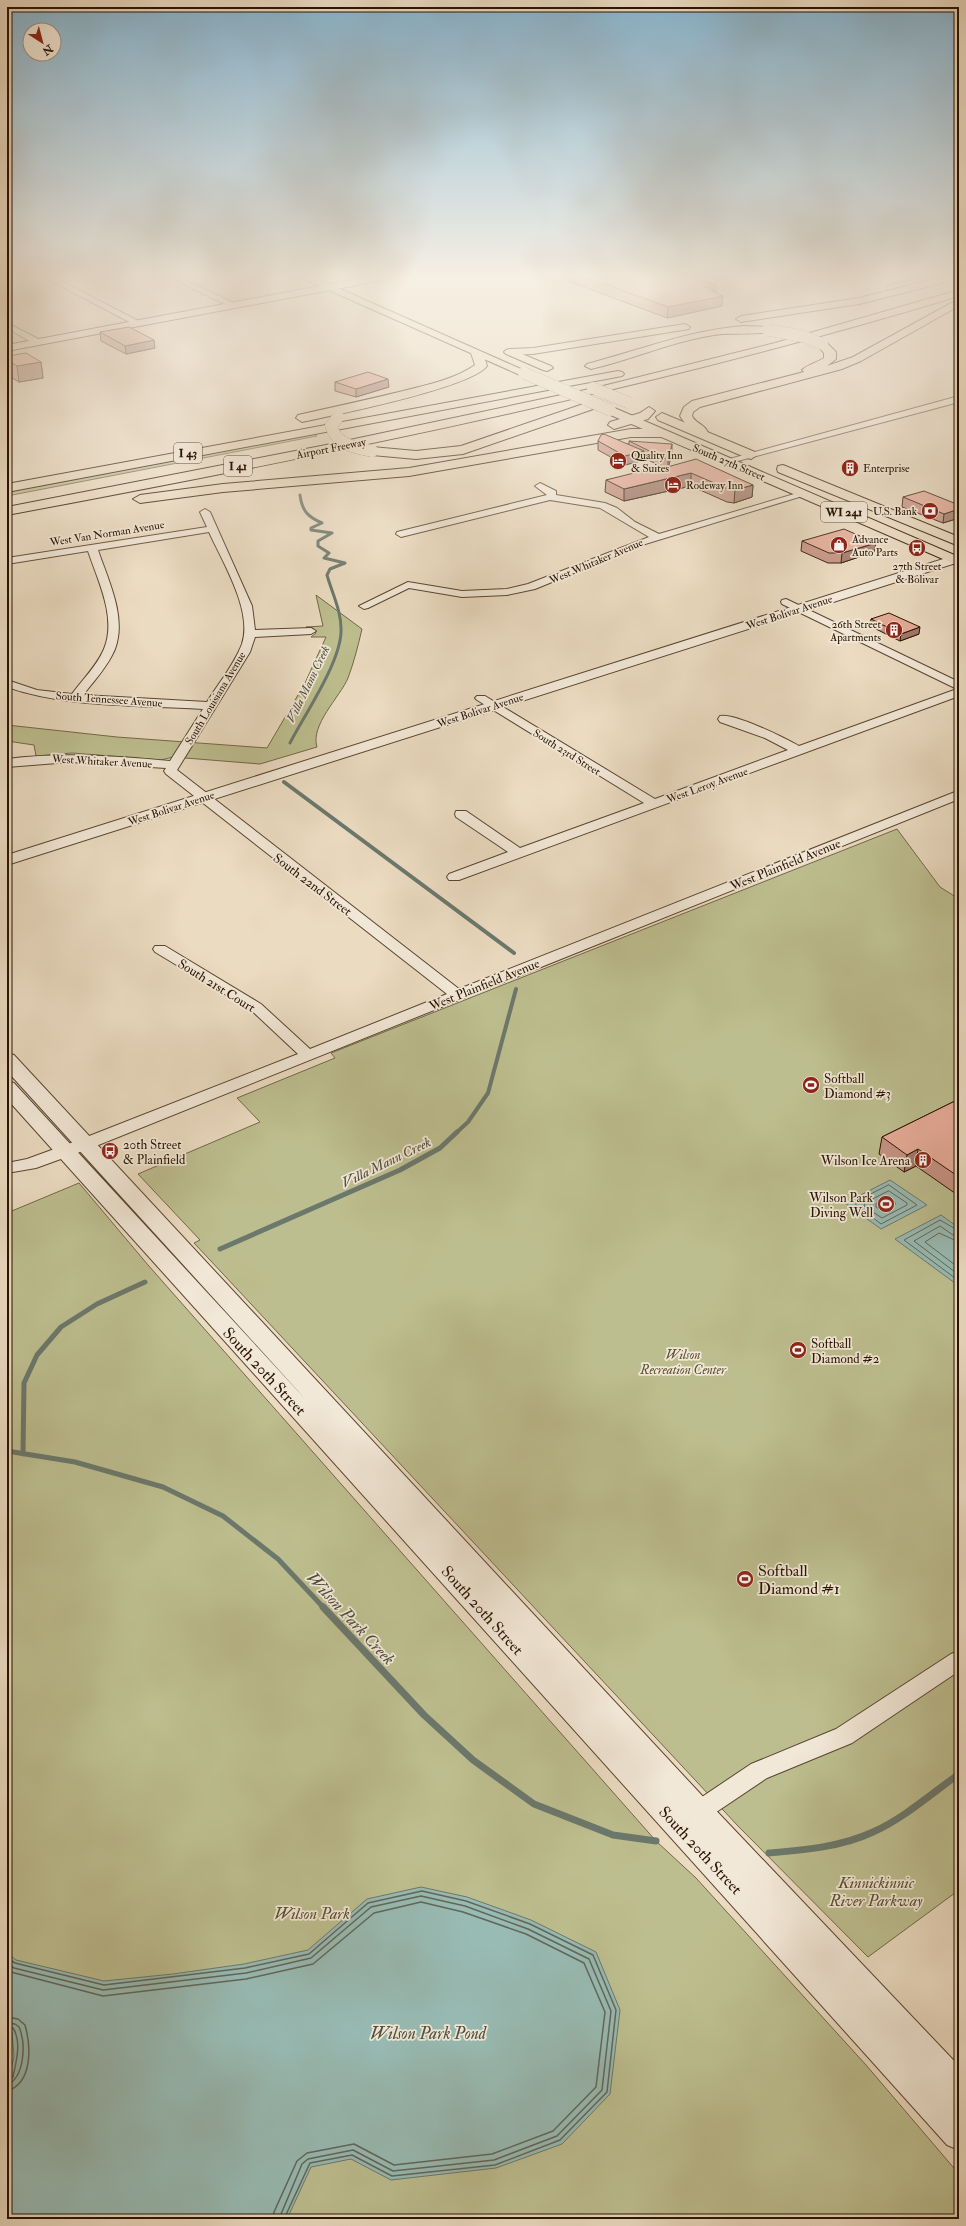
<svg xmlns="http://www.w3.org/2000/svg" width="966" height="2226" viewBox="0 0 966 2226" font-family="'IM FELL Double Pica',serif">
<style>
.green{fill:#bdbe8f;stroke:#726848}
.water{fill:#98bbb4;stroke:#6b786c}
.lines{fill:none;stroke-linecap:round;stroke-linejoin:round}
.shore-far1{stroke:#60675a;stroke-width:1}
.shore{stroke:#60675a;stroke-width:1.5}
.stream-far4{stroke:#6b786c;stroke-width:2.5}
.stream-far3{stroke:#6b786c;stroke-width:3}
.stream-far2{stroke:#6b786c;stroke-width:4}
.stream-far1{stroke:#6b786c;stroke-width:5}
.stream{stroke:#6b786c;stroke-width:7}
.minor-casing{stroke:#594530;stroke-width:2}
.tertiary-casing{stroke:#594530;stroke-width:2}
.secondary-casing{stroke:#281300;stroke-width:2}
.primary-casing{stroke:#281300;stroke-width:2}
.motorway-casing{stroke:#281300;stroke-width:2}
.minor{fill:#f2e8d7;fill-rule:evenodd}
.tertiary{fill:#f2e8d7;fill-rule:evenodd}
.secondary{fill:#f2e8d7;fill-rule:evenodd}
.primary{fill:#ebdbc1;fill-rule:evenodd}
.motorway{fill:#ebdbc1;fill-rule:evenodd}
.primary-bridge-casing{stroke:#281300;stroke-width:12;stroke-linecap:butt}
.motorway-bridge-casing{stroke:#281300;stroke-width:12;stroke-linecap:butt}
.primary-bridge{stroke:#ebdbc1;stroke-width:12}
.motorway-bridge{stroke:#ebdbc1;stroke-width:12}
.wall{fill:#c79384;stroke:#281300}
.shaded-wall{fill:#a2786b;stroke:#281300}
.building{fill:#e7ab99;stroke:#281300}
.labels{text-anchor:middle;stroke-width:3.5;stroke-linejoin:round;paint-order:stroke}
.far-street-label{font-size:11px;fill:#281300;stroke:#f2e8d7}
.far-poi-label{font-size:11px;fill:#281300;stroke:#f2e8d7;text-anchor:start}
.shield{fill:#f2e8d7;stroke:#655340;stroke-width:1}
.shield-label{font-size:12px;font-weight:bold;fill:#281300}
.far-water-label{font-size:12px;font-style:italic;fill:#4f4e3f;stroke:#f2e8d7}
.street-label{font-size:13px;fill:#281300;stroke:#f2e8d7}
.poi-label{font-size:13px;fill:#281300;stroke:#f2e8d7;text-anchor:start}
.park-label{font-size:13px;font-style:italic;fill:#5c4f32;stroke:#f2e8d7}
.water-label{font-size:14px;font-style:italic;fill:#4f4e3f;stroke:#f2e8d7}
.near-street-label{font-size:16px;fill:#281300;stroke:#f2e8d7}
.near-poi-label{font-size:16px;fill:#281300;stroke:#f2e8d7;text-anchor:start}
.near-park-label{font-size:16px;font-style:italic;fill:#5c4f32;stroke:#f2e8d7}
.near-water-label{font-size:17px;font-style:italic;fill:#4f4e3f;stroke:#f2e8d7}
</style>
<rect width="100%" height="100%" fill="#ebdbc1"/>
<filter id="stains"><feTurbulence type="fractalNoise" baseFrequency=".005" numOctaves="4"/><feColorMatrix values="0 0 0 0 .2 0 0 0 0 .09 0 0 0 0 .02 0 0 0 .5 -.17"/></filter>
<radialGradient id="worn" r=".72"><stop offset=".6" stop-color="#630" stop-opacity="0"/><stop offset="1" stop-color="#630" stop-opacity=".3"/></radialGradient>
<!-- green -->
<path class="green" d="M314 434 317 436 7 496V492Z
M316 595 362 629C358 646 354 662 348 678 340 697 310 725 317 747L260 764 173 757 161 760 72 753 36 756 34 745 7 741V725L117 737 267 748 305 683 326 637H311L316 633 313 628 306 627 323 626Z
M897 829 940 887 959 899V1890L868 1957 738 1826 224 1275 194 1243 200 1240 138 1174 260 1122 237 1098 335 1058 331 1053Z
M79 1183 148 1265 656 1841 696 1878 866 2065 959 2174V2219H7V1213Z"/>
<!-- water -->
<path class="water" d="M890 1180 927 1205 881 1229 845 1203Z
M941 1215 959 1228V1286L895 1239Z
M421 1887 467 1897 531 1920 596 1952 620 2010 610 2094 562 2144 496 2168 391 2180 351 2159 311 2167 287 2219H7V2084L14 2057 12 2032H7V1953L16 1960 104 1981 173 1974 244 1964 308 1950 367 1899Z"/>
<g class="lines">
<!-- shore-far1 -->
<path class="shore-far1" d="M889 1185 917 1205 881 1224 854 1203Z
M889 1191 907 1203V1205L882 1218 864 1206 865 1203Z
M888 1198 895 1202V1205L883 1211 876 1207V1204Z
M959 1231 940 1220 904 1240 959 1281
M959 1236 953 1235 940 1226 914 1241 959 1275
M959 1242 939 1233 925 1242 959 1268"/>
<!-- shore -->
<path class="shore" d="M7 1958 15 1963 104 1985 245 1968 309 1954 368 1903 422 1891 466 1901 530 1924 593 1955 616 2010 607 2092 560 2140 495 2165 392 2176 352 2155 310 2163 284 2219
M7 1964 14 1968 103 1990 246 1973 311 1958 371 1907 421 1896 465 1906 528 1929 589 1959 611 2011 602 2090 557 2136 494 2160 393 2171 353 2150 308 2159 302 2164 279 2219
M7 1971 103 1996 246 1979 313 1964 374 1913 421 1902 463 1912 526 1934 584 1963 605 2012 596 2087 553 2131 492 2154 394 2165 354 2144 307 2153 297 2161 274 2212 273 2219
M7 2017 18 2019 25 2025C31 2046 33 2083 7 2091
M7 2023 15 2024 19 2027C26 2043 25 2077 7 2085
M7 2028H13C22 2042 16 2062 13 2077L7 2080"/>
<!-- stream-far4 -->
<path class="stream-far4" d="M887 285 926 276"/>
<!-- stream-far3 -->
<path class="stream-far3" d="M290 743C305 714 340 663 341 632 342 612 332 593 327 575L330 569 345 563 324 558 329 553 318 546V541L332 533 311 530V528L322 523C308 517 302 511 300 495"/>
<!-- stream-far2 -->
<path class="stream-far2" d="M284 782 514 953
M456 1133 468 1122 488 1093 516 989"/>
<!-- stream-far1 -->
<path class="stream-far1" d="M220 1249 400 1170 440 1148 457 1132
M7 1451 75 1462 163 1487 223 1516 278 1559 324 1608
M23 1454 24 1383 37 1355 61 1327 97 1304 145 1282"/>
<!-- stream -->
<path class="stream" d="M323 1607 424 1715 473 1760 534 1804 613 1835 656 1841
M769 1853C804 1850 841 1847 873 1832 904 1818 931 1794 959 1774"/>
<defs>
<path id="minor" d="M42 276H52L142 323 135 325Z
M167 276H177L238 305 231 307Z
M544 276H555L560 279 556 281Z
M7 323 42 341 43 343 36 345 7 328Z
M959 396V402L730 463 727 464 722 461Z
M540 483 556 491V495L605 503 617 508 635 522 659 534 801 492 804 491 809 494 642 545 535 589 507 595 462 597 409 588 368 608 364 609 359 606 408 582 462 591 507 589 528 584 649 537 600 508 550 500 401 537 396 534 397 532 547 495 535 486Z
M205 509 210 512 252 606 255 630 311 628 316 631 311 634 255 637 250 652 177 770 459 989 955 792 959 791V799L91 1148 36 1168 7 1173V1163L27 1159 79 1140 298 1054 251 1010 155 952 153 949 155 946H165L261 1004 310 1049 447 994 166 774 164 771 166 768 70 762 7 767V759C62 752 115 756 170 761L203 709C139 705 67 708 7 687V680L37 690 72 694C82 680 97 666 104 649 117 618 98 581 88 551L7 564V558L207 527 200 512ZM209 532C223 563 253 611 242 644 234 665 218 684 207 702L83 695C94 681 108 666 115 649 127 617 108 580 98 550Z
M786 599 959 682V696L459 880H449L447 877 449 874 508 852 456 817 455 814 456 811H466L520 848 644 803 477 700 475 698 477 696H485L655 799 788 750 765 738 720 722 718 719 720 716C735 713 785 738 799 746L957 689 782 604 781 602 782 600Z
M959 1651V1671L852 1743 767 1778 700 1823 692 1826 684 1823 680 1816 684 1809 751 1764 836 1729 951 1654Z"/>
<path id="tertiary" d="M959 554V562L7 865V855Z
M7 1053 14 1055 708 1802 959 2066V2106L955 2105 959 2108V2150L947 2145 7 1099V1081L14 1083 308 1402 7 1071Z"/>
<path id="secondary" d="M373 276H394L389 279 7 351V345Z"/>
<path id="primary" d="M297 276H311L530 373 528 375H520Z
M510 349 551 366 553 368 547 371 543 370 506 354 504 352 506 350Z
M610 406 959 557V566L606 413 604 410Z
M662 413 755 452 757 455 751 459 747 458 658 420 656 417Z
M783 465 959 537V546L778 472 777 469 778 466Z"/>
<path id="motorway" d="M945 276H959V279L859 304 741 322 736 319 741 316 859 298Z
M959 290V296C647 391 327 455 7 515V507L326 445 599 387 775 343Z
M953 302 958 305 957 307 861 361 842 369 700 407 693 412 692 416C696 424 705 424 708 433L706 436H698C692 428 685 425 680 416L684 407 692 401 804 372 802 370C807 365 818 362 824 358V353L816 344 818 342H826L836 352V359L827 366 853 357Z
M685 324 690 327 689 329 533 354 510 355 504 352 510 349 533 348Z
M744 326 768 327 773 330C769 335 732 333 722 334 677 339 635 359 591 369L585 366 587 364C640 350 690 330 744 326Z
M477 350 483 353 487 366C471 388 335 415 302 422L296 418 298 415C337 406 376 398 415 388 435 383 458 377 475 365L471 353Z
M618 371 622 372 624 374 622 376 7 492V484Z
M595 400 601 404 599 407 463 454 416 459 372 455 366 451 372 447 416 451 461 446Z
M649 407 655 411 648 419 614 429 608 425 610 422 640 413Z
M631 429H662L668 433 662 437H631L409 476 223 492 140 503 133 499 140 495 223 484 409 468Z"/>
</defs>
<!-- minor casing -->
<use href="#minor" class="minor-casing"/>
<!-- tertiary casing -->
<use href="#tertiary" class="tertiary-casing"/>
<!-- secondary casing -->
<use href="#secondary" class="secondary-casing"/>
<!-- primary casing -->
<use href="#primary" class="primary-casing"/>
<!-- motorway casing -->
<use href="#motorway" class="motorway-casing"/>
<!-- minor -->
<use href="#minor" class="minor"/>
<!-- tertiary -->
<use href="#tertiary" class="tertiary"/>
<!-- secondary -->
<use href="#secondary" class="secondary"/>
<!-- primary -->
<use href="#primary" class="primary"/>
<!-- motorway -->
<use href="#motorway" class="motorway"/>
<defs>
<path id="primary-bridge" d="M524 373 610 410
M593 388 629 403"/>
<path id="motorway-bridge" d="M768 330 802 336 822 344
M338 417 331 426C336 444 355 448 372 451"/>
</defs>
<!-- primary-bridge casing -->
<use href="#primary-bridge" class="primary-bridge-casing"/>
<!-- motorway-bridge casing -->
<use href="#motorway-bridge" class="motorway-bridge-casing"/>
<!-- primary-bridge -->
<use href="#primary-bridge" class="primary-bridge"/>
<!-- motorway-bridge -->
<use href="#motorway-bridge" class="motorway-bridge"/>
</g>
<!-- wall -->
<path class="wall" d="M565 276H691L716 285V293L722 306 667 318 568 281V279L565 278Z
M100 332 155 348 126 354 101 341Z
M7 356 41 362 43 378 19 382 7 375Z
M335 382 389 387 356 397 335 391Z
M598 441 629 444V441L672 453 668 467 753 485 752 497 734 503 727 502 691 486 624 501 605 492 606 480 646 473 665 468 644 458V460L625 465 598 450Z
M903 497 959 505V518L943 523 902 507Z
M802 541 874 552 841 563H828L801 551Z
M871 619 919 634 900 641 870 626Z
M959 1099V1196L916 1166 904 1172 879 1154 882 1137Z"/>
<!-- shaded-wall -->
<path class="shaded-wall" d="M248 276H260L248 278Z
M716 285V295L723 296 722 306 667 318 668 307 705 287Z
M154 340 155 348 126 354 125 346Z
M41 362 43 378 19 382 17 366Z
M388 379 389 387 356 397V389Z
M672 444V453L668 469V460Z
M644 451V460L625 465V456Z
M691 473V486L624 501V489Z
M753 485 752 497 734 503 735 490Z
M959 509V518L943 523 944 514Z
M876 543 874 552 841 563 842 553Z
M920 627 919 634 900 641 901 634Z
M918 1149 916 1166 904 1172 907 1155Z"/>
<!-- building -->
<path class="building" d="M583 276H691L716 285 705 287 715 291H711L723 296 668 307Z
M129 327 154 340 125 346 100 332Z
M26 353 41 362 17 366 7 360V356Z
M368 372 388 379 356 389 335 382Z
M604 434 644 451 625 456 598 441 601 435Z
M629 441 672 444 668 460Z
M696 459 753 485 735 490 728 489 691 473 624 489 606 480 642 471 646 473Z
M924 491 959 505V509L944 514 903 497Z
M844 529 876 543 842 553H829L802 541Z
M889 613 920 627 901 634 871 619Z
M959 1099V1177L918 1149 907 1155 882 1137Z"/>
<!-- sky -->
<linearGradient id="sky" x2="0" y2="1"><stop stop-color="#88b7d3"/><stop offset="0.47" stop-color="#f6efe3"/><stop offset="1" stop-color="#f6efe3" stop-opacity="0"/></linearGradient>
<rect width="966" height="588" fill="url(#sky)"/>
<!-- icons -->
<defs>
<symbol id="hotel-disc" viewBox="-11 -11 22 22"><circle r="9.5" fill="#8f2418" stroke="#f2e8d7"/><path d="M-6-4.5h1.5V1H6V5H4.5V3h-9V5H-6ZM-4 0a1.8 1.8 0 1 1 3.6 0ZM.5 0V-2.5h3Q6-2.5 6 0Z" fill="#fff"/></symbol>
<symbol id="building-disc" viewBox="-11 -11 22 22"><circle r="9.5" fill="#8f2418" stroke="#f2e8d7"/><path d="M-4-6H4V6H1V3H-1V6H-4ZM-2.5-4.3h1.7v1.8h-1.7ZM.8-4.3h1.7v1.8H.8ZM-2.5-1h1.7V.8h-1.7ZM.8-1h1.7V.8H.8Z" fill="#fff"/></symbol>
<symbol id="bank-disc" viewBox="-11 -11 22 22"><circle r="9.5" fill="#8f2418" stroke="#f2e8d7"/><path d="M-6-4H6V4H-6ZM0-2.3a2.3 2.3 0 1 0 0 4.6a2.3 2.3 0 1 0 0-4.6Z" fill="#fff"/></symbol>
<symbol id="shop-disc" viewBox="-11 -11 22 22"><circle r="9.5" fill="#8f2418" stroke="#f2e8d7"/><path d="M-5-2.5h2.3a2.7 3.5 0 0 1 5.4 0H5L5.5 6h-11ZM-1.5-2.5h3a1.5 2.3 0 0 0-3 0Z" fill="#fff"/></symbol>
<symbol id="bus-disc" viewBox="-11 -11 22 22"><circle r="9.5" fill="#8f2418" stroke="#f2e8d7"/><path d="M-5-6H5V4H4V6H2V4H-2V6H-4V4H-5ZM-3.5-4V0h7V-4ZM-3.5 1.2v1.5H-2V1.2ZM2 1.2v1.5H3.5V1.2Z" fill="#fff"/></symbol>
<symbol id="stadium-disc" viewBox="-11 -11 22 22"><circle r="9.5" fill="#8f2418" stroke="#f2e8d7"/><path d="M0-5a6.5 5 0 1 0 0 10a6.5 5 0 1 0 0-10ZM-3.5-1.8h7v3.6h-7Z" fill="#fff"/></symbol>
</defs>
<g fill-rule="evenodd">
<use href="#hotel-disc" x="608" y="451" width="20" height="20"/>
<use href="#building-disc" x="840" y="458" width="20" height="20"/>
<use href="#hotel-disc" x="663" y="475" width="20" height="20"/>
<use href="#bank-disc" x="920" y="501" width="20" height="20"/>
<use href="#shop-disc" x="829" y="535" width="20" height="20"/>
<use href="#bus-disc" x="907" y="538" width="20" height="20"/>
<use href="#building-disc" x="884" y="620" width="20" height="20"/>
<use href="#stadium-disc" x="801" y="1075" width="20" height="20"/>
<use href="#bus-disc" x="100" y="1141" width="20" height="20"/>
<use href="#building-disc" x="913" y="1150" width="20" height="20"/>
<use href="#stadium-disc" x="876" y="1194" width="20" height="20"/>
<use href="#stadium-disc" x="788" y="1340" width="20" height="20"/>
<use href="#stadium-disc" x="735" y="1569" width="20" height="20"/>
</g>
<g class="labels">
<!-- far-street labels -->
<g class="far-street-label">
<text transform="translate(331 448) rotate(-11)" y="4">Airport Freeway</text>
<text transform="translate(729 462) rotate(23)" y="4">South 27th Street</text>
<text transform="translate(107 533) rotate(-9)" y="4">West Van Norman Avenue</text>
<text transform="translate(596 561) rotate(-23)" y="4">West Whitaker Avenue</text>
<text transform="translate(789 612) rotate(-18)" y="4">West Bolivar Avenue</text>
<text transform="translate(215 698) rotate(-59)" y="4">South Louisiana Avenue</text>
<text transform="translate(109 699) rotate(4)" y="4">South Tennessee Avenue</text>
<text transform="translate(480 710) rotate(-18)" y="4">West Bolivar Avenue</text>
<text transform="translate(567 752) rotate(32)" y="4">South 23rd Street</text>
<text transform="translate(102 761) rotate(3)" y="4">West Whitaker Avenue</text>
<text transform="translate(707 785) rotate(-20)" y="4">West Leroy Avenue</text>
<text transform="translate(171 808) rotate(-18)" y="4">West Bolivar Avenue</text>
</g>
<!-- far-poi labels -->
<g class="far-poi-label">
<text x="631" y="459">Quality Inn<tspan x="631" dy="13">&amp; Suites</tspan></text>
<text x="863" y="472">Enterprise</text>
<text x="686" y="489">Rodeway Inn</text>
<text x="917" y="515" text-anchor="end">U.S. Bank</text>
<text x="852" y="543">Advance<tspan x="852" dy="13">Auto Parts</tspan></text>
<text x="917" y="570" text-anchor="middle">27th Street<tspan x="917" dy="13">&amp; Bolivar</tspan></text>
<text x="881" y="628" text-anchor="end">26th Street<tspan x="881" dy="13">Apartments</tspan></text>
</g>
<!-- shield labels -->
<g class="shield">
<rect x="174" y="443" width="28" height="20" rx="3"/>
<rect x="224" y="456" width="28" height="20" rx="3"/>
<rect x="821" y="502" width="46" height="20" rx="3"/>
</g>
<g class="shield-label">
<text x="188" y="457">I 43</text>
<text x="238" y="470">I 41</text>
<text x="844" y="516">WI 241</text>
</g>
<!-- far-water labels -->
<g class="far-water-label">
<text transform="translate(308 684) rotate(-64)" y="4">Villa Mann Creek</text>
</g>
<!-- street labels -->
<g class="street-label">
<text transform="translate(785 864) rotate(-22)" y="5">West Plainfield Avenue</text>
<text transform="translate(313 884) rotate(37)" y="5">South 22nd Street</text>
<text transform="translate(484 984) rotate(-22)" y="5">West Plainfield Avenue</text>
<text transform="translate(217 985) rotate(32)" y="5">South 21st Court</text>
</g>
<!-- poi labels -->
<g class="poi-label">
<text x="824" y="1083">Softball<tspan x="824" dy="15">Diamond #3</tspan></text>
<text x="123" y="1149">20th Street<tspan x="123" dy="15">&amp; Plainfield</tspan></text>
<text x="910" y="1165" text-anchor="end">Wilson Ice Arena</text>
<text x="873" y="1202" text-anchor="end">Wilson Park<tspan x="873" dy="15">Diving Well</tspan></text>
<text x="811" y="1348">Softball<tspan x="811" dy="15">Diamond #2</tspan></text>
</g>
<!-- park labels -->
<g class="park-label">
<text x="683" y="1359">Wilson<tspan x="683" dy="15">Recreation Center</tspan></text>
</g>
<!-- water labels -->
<g class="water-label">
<text transform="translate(386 1162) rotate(-26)" y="5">Villa Mann Creek</text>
</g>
<!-- near-street labels -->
<g class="near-street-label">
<text transform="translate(265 1371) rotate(47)" y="6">South 20th Street</text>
<text transform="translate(483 1610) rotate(48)" y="6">South 20th Street</text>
<text transform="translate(701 1850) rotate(47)" y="6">South 20th Street</text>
</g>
<!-- near-poi labels -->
<g class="near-poi-label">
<text x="758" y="1576">Softball<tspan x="758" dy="18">Diamond #1</tspan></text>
</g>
<!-- near-park labels -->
<g class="near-park-label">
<text x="876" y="1888">Kinnickinnic<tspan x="876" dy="18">River Parkway</tspan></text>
<text x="312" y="1919">Wilson Park</text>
</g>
<!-- near-water labels -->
<g class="near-water-label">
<text transform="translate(351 1618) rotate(47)" y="6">Wilson Park Creek</text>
<text x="428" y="2039">Wilson Park Pond</text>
</g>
</g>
<!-- margin -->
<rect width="966" height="2226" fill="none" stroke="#ebdbc1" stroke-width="24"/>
<rect x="8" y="8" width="950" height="2210" fill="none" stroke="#281300" stroke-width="2"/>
<rect x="12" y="12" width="942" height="2202" fill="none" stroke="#281300"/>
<!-- north arrow -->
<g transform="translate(42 42) rotate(144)"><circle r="19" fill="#f2e8d7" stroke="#a19381"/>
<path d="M0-3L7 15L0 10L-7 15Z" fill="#8f2418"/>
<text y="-6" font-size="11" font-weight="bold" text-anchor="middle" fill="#281300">N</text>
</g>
<rect width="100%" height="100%" filter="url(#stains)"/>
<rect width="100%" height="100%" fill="url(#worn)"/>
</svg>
